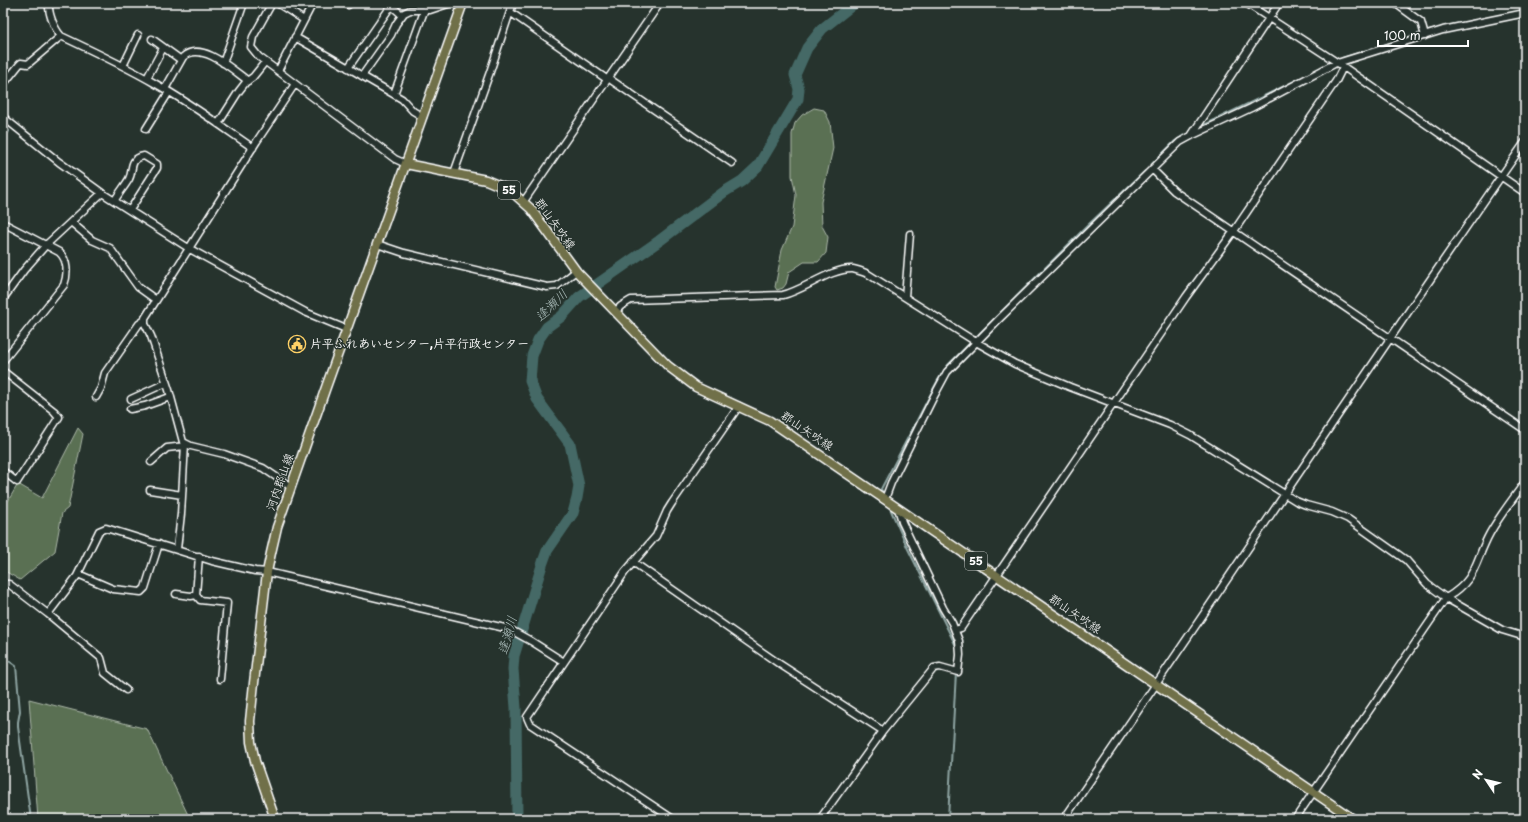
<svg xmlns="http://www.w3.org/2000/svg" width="1528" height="822" viewBox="0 0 1528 822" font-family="'Playpen Sans','Klee One',sans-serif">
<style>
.green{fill:#5a7053;stroke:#acb8a9}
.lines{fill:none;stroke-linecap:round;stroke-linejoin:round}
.stream{stroke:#8fa5a3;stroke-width:2}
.river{stroke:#446966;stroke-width:11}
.minor-casing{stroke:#fff;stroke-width:9}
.major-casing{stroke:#fff;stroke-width:11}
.minor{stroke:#26332d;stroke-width:6}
.major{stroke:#70704a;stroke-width:8}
.labels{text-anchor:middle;stroke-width:3;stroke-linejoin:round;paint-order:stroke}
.shield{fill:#26332d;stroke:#bec2c0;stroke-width:1}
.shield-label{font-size:11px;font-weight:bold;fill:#fff}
.street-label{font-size:12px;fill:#fff;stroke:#26332d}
.poi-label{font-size:12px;font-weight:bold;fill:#fff;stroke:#26332d;text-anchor:start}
.water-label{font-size:13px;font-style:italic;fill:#abbcba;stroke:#26332d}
</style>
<rect width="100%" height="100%" fill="#26332d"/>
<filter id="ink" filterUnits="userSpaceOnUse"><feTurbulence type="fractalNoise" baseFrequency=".025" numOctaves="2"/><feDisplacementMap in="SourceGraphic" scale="8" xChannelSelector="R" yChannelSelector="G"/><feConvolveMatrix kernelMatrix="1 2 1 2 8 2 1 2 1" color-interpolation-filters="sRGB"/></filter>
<g filter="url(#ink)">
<!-- green -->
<path class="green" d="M814 108 824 110 830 122 833 148 821 202 822 226 828 237 826 253 818 262H804L789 272 786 284 783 288 777 290 775 287 782 250 792 227 796 195 792 176V134L795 123 802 115Z
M78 428 83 434 68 508 62 513 55 551 20 580 3 570V499L8 501 18 484 42 498Z
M29 699 147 729 190 819H38Z"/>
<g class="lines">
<!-- stream -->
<path class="stream" d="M1442 27 1510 13
M1342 58 1432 30
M3 126 9 131 3 141
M1198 128 1309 74
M1152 164 1175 141 1184 135
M884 495 881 489 938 380 948 365 1088 225 1145 171
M889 506 908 549 957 648V660
M3 657 16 666 20 711 18 722V727L31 819
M948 819 956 672"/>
<!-- river -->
<path class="river" d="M517 819 516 708 513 669 514 656 543 562 547 551 573 513 577 498 579 486 570 444 537 399 530 381 532 356 538 340 547 327 562 316 579 297 659 241 724 192 742 181 758 166 798 99 799 89 795 75 807 48 822 29 855 3"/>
<defs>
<path id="minor" d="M49 3C48 13 54 28 61 36 93 51 125 66 156 84 190 103 221 126 253 148
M272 3 253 37 251 47 259 57 278 71
M277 3 304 20
M313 3 278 71 395 159 406 164
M456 3 462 5
M1246 3 1338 63 1525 193
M1395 3 1421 22 1425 36
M348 5 349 3
M510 12 605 78 611 80 732 163
M295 37 402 99 413 111 423 117
M152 39 181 60
M223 63 244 3
M123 66 138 35
M348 68 389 9 393 7 402 15
M362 76 391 35 396 24 404 13 410 10H430L451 3
M147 78 163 48
M3 85 19 65 21 63 28 64 61 36
M165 89 183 57C201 40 233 70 248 81
M394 94 427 3
M3 117 59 162 102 193 190 249 305 312 346 329
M218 124 239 91 246 82 253 77 265 62
M146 129 169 92
M1191 136 1279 3
M1152 169 1174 191 1525 430
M454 173 490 72 513 3
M115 200C119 193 125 186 129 179 134 170 128 159 144 156L157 164V168L130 210
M524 201 660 3
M71 222 92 240 110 248 138 287 156 300
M3 223 59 252C68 260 68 274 64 285L3 361
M377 244 404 253 547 287 557 286 576 271
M905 297 910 234
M3 299 24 270 46 245 102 193
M615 312 621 306 631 300 783 295C804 290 831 268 853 269 858 270 863 272 868 274L976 342 1015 364 1070 387 1170 425 1190 435 1296 501 1306 505 1332 512 1348 519 1406 560 1427 584 1446 598 1502 630 1525 637
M3 371 54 411 59 417 17 482 3 471
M96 397 101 388 105 373 139 324 145 320
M131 399 166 383
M130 409 145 406 170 397
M151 462 167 448 185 446
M291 487 263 468 224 454 191 446 183 442 169 390 151 336 145 324V318L257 141 295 84
M150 490 182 495
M885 499 891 483 933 398 947 372 997 321 1180 142 1191 136 1251 108 1334 64 1443 30 1525 13
M177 549 181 514 185 444
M633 562 778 663 883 731
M78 574 113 589 141 592 145 588 159 544
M3 584H9L48 614 77 576 99 531 106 528 212 561 255 571 267 572 509 629 531 641 564 662
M176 594 191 596 196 595 199 556
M196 595 200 600 227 603 220 679
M48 614 101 658 105 673 126 690
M955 630 961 628 1186 297 1234 231 1284 157 1336 81 1343 67
M673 819 530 724 527 717 625 572 656 536 667 511 672 503 739 406
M820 819 883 731 934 668 940 667 958 672 960 655 959 641 952 623 943 608 902 522 898 508
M1064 819C1219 594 1369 366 1525 142
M1295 819 1446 598C1478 579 1474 562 1490 533 1500 515 1513 499 1525 482"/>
<path id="major" d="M406 164 486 180 505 188 512 192 531 209 577 272 668 366 696 387 770 421 1353 819
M275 819 255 761 251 742 250 721 254 683 267 572 271 553 277 527 325 390 463 3"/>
</defs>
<!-- minor casing -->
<use href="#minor" class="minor-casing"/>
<!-- major casing -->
<use href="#major" class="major-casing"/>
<!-- minor -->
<use href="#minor" class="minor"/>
<!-- major -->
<use href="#major" class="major"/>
</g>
</g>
<!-- icons -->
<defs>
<symbol id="civic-ring" viewBox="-11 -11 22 22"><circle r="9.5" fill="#26332d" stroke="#ffd166" stroke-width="1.5"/><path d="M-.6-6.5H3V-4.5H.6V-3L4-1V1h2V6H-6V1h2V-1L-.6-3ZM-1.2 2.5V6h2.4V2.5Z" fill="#ffd166"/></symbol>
</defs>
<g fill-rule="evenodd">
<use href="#civic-ring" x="287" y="334" width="20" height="20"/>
</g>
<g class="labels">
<!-- shield labels -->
<g class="shield">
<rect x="498" y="181" width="22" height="18" rx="3"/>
<rect x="965" y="552" width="22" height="18" rx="3"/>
</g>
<g class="shield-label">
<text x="509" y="194">55</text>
<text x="976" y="565">55</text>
</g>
<!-- street labels -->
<g class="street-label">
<text transform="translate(555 224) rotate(54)" y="4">郡山矢吹線</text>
<text transform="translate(807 431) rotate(34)" y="4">郡山矢吹線</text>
<text transform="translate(280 482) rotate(-71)" y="4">河内郡山線</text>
<text transform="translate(1075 614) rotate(34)" y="4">郡山矢吹線</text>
</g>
<!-- poi labels -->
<g class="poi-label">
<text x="310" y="348">片平ふれあいセンター,片平行政センター</text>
</g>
<!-- water labels -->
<g class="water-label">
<text transform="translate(551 305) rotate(-44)" y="5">逢瀬川</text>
<text transform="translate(507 635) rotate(-75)" y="5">逢瀬川</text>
</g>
</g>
<!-- margin -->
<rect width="1528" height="822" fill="none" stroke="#26332d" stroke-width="16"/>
<rect x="8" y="8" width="1512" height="806" fill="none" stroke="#fff" stroke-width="1.5" filter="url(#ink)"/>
<!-- north arrow -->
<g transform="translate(1486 780) rotate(305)" stroke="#26332d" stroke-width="3" paint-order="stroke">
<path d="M0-3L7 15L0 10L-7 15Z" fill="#ffffff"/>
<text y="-6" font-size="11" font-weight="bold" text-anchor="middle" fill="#ffffff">N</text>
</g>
<!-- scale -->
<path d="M1378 40v6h90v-6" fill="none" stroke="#ffffff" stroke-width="2"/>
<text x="1384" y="40" font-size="12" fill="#ffffff" stroke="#26332d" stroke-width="3" paint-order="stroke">100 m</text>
</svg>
